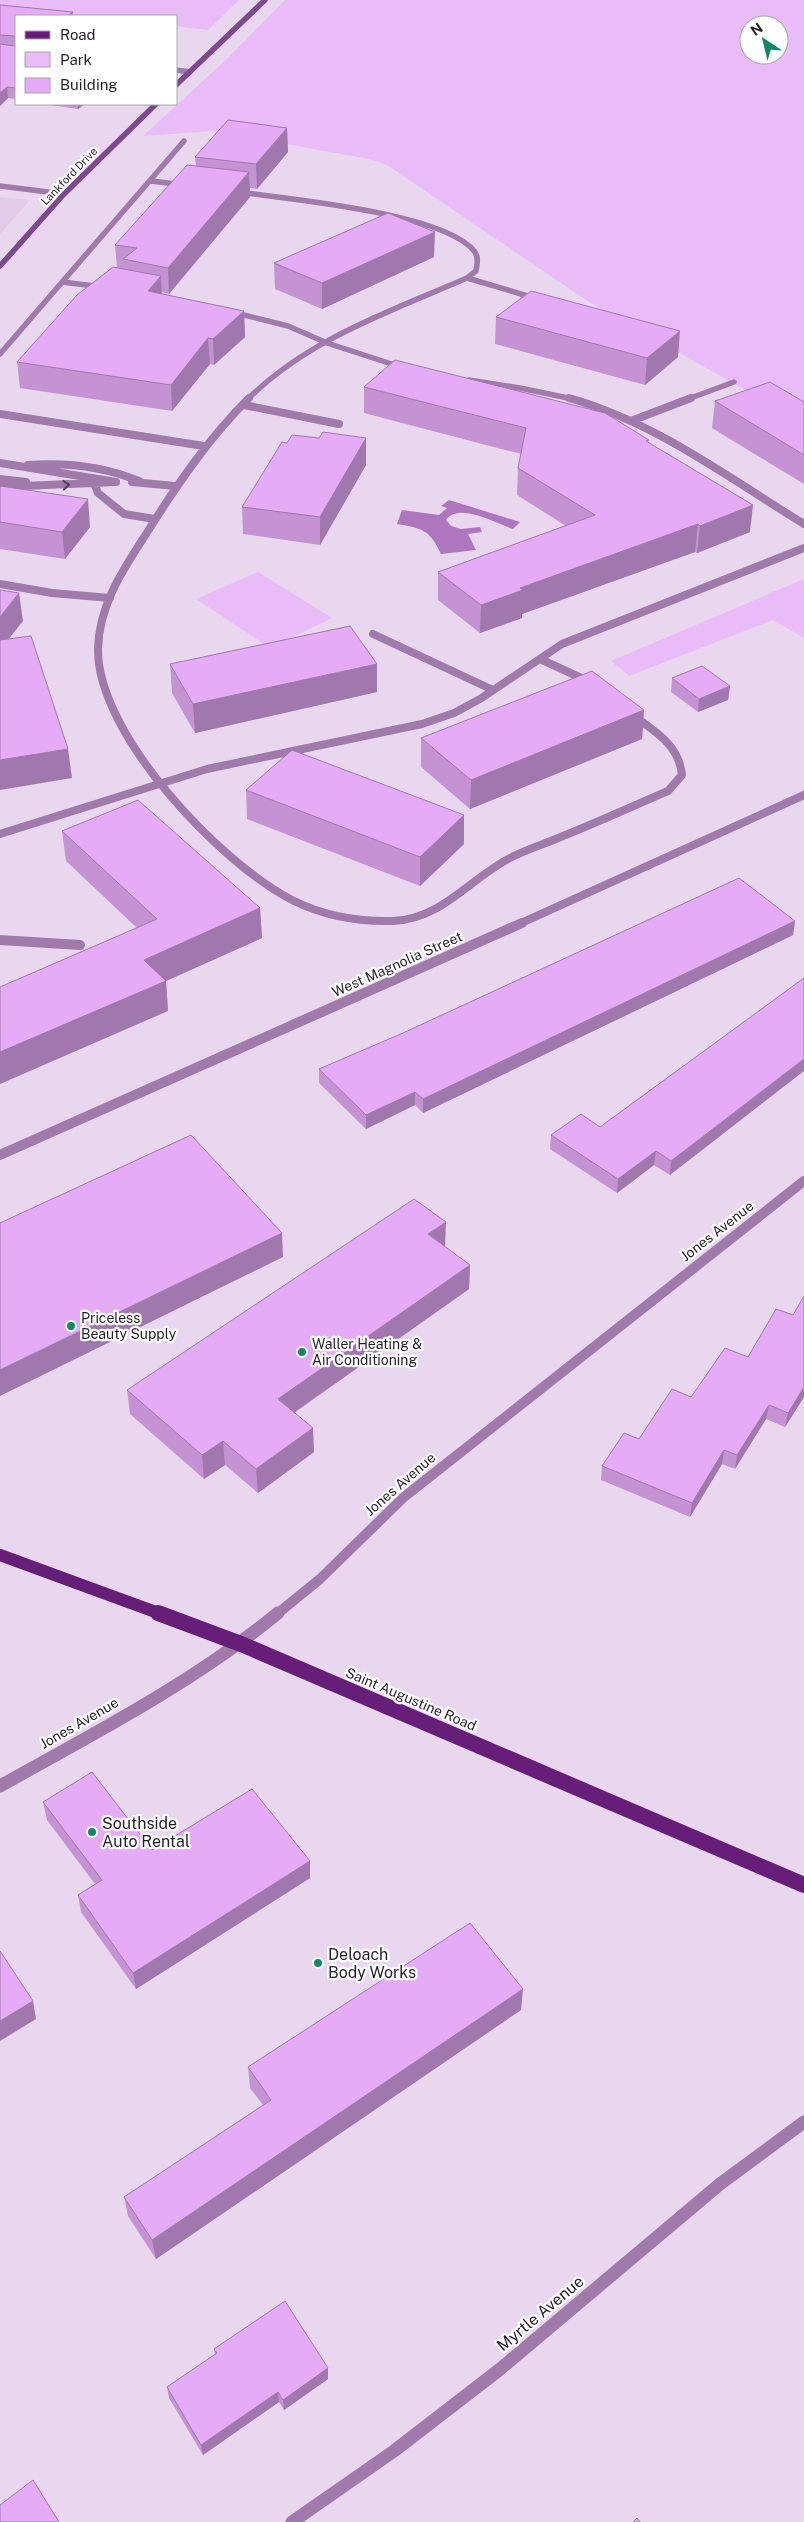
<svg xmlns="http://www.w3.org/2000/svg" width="804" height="2522" viewBox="0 0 804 2522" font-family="'Public Sans',sans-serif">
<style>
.built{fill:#e2cbe9}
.green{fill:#e9bcf7;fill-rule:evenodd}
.water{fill:#ae76bf}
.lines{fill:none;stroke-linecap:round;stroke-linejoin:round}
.lane-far2{stroke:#9f7aaa;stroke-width:5.5}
.lane-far1{stroke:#9f7aaa;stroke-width:8}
.lane{stroke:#9f7aaa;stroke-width:10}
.street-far3{stroke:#9f7aaa;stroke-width:5.5}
.street-far2{stroke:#9f7aaa;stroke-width:8}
.street-far1{stroke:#9f7aaa;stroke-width:10}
.street{stroke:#9f7aaa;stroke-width:13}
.secondary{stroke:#7e488e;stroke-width:5.5}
.primary-far1{stroke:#661e79;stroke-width:12}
.primary{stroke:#661e79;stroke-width:16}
.wall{fill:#c593d4}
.shaded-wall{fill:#a078ad}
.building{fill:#e5abf7;stroke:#a078ad}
.oneway{stroke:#4f3e55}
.poi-dot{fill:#138767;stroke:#fff;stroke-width:2}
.labels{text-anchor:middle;stroke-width:4.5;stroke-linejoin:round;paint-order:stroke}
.far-street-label{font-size:11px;fill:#241e27;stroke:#fff}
.street-label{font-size:14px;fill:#241e27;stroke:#fff}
.poi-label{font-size:14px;fill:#241e27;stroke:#fff;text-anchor:start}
.near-poi-label{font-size:16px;fill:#241e27;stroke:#fff;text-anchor:start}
.near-street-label{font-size:16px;fill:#241e27;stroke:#fff}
</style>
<rect width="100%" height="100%" fill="#e9d7ef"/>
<!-- built -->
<path class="built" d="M0 197 30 200 0 234Z"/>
<!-- green -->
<path class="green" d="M0 0H239L208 30 176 26V16H74L0 9Z
M285 0H804V423L589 302 387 165 369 159 213 131 143 136 229 57ZM749 25H779V55H749Z
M258 572 332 618 270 648 196 599Z
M804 579V638L773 620 629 676 611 661Z"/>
<!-- water -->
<path class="water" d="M449 500 520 522 513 529C495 523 459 502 446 520L451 526 461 529 480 527 482 532 468 534 476 550 441 554C430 530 422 528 397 524L402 510 439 515 447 508 441 506Z"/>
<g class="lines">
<!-- lane-far2 -->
<path class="lane-far2" d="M151 181 184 185
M238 192C288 199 446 213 475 252 479 258 477 265 476 271L467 278C391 311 308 339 248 399
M467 278 538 299
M62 282 103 287
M232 312 288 326 327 343 404 368
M0 354 184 141
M469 380 520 388 573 399
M688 399 734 382"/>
<!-- lane-far1 -->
<path class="lane-far1" d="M249 398C209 438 178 483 148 531 125 567 99 603 98 649 97 734 220 863 292 900 324 916 357 922 393 921 442 919 469 879 510 858 527 849 545 844 563 836 598 822 633 806 668 791L682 775C679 745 656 732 633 715
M569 398C655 422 729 478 804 524
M244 405 339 424
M0 414 204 446
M631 421 691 398
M0 463 116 482 0 487
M28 465C67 462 103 466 139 481
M0 479 26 482
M132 482 175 486
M94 483 98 493 124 514 155 519
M0 584 52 593 110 598
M373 634 493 690
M540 659 590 682
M0 834 207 769 422 724 454 713 480 699 562 644 804 548"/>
<!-- lane -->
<path class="lane" d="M0 940 80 945"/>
<!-- street-far3 -->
<path class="street-far3" d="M176 70 190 72
M0 186 64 194"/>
<!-- street-far2 -->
<path class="street-far2" d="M519 924 804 795"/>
<!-- street-far1 -->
<path class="street-far1" d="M0 1155 522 923
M277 1614 320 1579 404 1497 804 1181"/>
<!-- street -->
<path class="street" d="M0 1786C95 1733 194 1682 278 1613
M292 2522 394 2451 499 2370 720 2184 804 2122"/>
<!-- secondary -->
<path class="secondary" d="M176 85 265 0
M0 266 64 194 156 104"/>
<!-- primary-far1 -->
<path class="primary-far1" d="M0 1555 161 1614"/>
<!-- primary -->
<path class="primary" d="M158 1613 241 1644 804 1885"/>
</g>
<!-- wall -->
<path class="wall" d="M0 5 73 12V16H16V99L8 98 0 106Z
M45 104H85L78 109Z
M287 128 288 152 257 189 250 188V197L169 294 162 292V294L244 311 245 337 214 365 210 364 172 411 20 388 17 362 117 268 115 245 196 166 195 157Z
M434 257 322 309 275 289 274 263Z
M496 317 678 357 645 385 495 344Z
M364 387 649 443 750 532 697 553 695 552 522 614V618L480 633 438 600V572L566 526 517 495 518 468 521 454 364 413Z
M715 401 804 402V484L712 428Z
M319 438H366V465L320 545 243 534 242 507Z
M0 486 90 527 65 559 0 549Z
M170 664H377V692L195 733 172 693Z
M672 678 730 686 728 700 698 712 671 692Z
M644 710 642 739 470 809 421 767V738Z
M246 790 464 815V844L420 886 247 819Z
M62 831 260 908 262 938 166 981 168 1011 70 957 137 928 66 861Z
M795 921 793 935 423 1113 415 1105 366 1129 319 1083V1069Z
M804 978 670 1175 654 1165 617 1193 550 1149 551 1135 600 1127Z
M445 1247 470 1265 469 1289 294 1413 314 1452 258 1493 225 1465 204 1479 130 1414 127 1390Z
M793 1315 804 1397 785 1427 766 1419 735 1469 722 1464 690 1517 601 1480 602 1466 639 1439 691 1397 748 1357Z
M43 1802 152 1850 310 1861V1878L136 1989 81 1912 78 1895 95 1884 47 1820Z
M521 2010 156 2259 128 2216 124 2197 263 2105 250 2088 248 2067Z
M214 2349 328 2368V2379L284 2410 279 2402 203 2455 169 2398 167 2387 215 2355Z"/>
<!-- shaded-wall -->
<path class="shaded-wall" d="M7 87 8 98 0 106V93Z
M78 104H85L78 109Z
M287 128 288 152 257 189 256 164Z
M249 172 250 197 169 294 168 268Z
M435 232 434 257 322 309V283Z
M161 276 162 302 148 291Z
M244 311 245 337 214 365 213 339Z
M680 331 678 357 645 385 647 358Z
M208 338 210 364 172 411 171 385Z
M366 438V465L320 545V517Z
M88 499 90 527 65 559 62 532Z
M753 505 750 532 697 553 700 526Z
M698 524 695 552 522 614V618L480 633 481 605 520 588Z
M19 593 23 621 0 650V617Z
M377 664V692L195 733 193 704Z
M730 686 728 700 698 712 699 699Z
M644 710 642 739 470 809 471 780Z
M68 749 72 778 0 790V760Z
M464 815V844L420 886V857Z
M260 908 262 938 166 981 168 1011 0 1084V1052L144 960Z
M795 921 793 935 423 1113V1099Z
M804 1059V1071L670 1175 671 1161Z
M415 1092V1105L366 1129V1115Z
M656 1151 654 1165 617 1193 618 1179Z
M446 1222 445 1247 428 1234Z
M282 1233 283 1257 0 1396V1370Z
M470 1265 469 1289 279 1423 278 1399Z
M804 1387V1397L785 1427 788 1413Z
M769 1405 766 1419 735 1469 737 1455Z
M313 1428 314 1452 258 1493 256 1469Z
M223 1441 225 1465 204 1479 202 1455Z
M724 1450 722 1464 690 1517 692 1503Z
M310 1861V1878L136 1989 133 1973Z
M523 1989 521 2010 156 2259 152 2240Z
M33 2001 36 2019 0 2041V2021Z
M328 2368V2379L284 2410 283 2400Z
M278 2392 279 2402 203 2455 201 2445Z"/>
<!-- building -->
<path class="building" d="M0 5 73 12 69 15 80 16H16V38L15 36 0 35Z
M0 44 15 46 16 45V88L7 87 0 93Z
M228 120 287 128 256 164 195 157Z
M187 165 249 172 168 268 123 259 137 248 115 245Z
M388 213 435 232 322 283 274 263Z
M113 267 161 276 148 291 244 311 213 339 208 338 171 385 17 362 77 295Z
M531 291 680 331 647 358 496 317Z
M395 360 605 413 649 440 646 441 753 505 700 526 698 524 520 588 523 590 481 605 438 572 595 515 518 468 526 428 364 387Z
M770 382 804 402V455L715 401Z
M323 432 366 438 320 517 242 507 282 442 287 443 292 435 319 438Z
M0 486 88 499 62 532 0 522Z
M0 590 19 593 0 617Z
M350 626 377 664 193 704 170 664Z
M31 636 68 749 0 760V640Z
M702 666 730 686 699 699 672 678Z
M592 671 644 710 471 780 421 738Z
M292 750 464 815 420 857 246 790Z
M138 800 260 908 144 960 166 981 0 1052V987L157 919 62 831Z
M739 878 795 921 423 1099 415 1092 366 1115 319 1069 403 1033Z
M804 978V1059L671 1161 656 1151 618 1179 551 1135 581 1114 600 1127Z
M191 1135 282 1233 0 1370V1223Z
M414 1199 446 1222 428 1234 470 1265 278 1399 313 1428 256 1469 223 1441 202 1455 127 1390Z
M804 1296V1387L788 1413 769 1405 737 1455 724 1450 692 1503 602 1466 624 1433 639 1439 672 1389 691 1397 725 1348 748 1357 776 1309 793 1315Z
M92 1772 152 1850 252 1789 310 1861 133 1973 78 1895 102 1880 43 1802Z
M470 1923 523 1989 152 2240 124 2197 271 2100 248 2067Z
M0 1951 33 2001 0 2021Z
M285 2301 328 2368 283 2400 278 2392 201 2445 167 2387 217 2353 214 2349Z
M33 2480 59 2522H0V2505Z
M637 2518 640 2522H633Z"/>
<!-- one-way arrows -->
<defs><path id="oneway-chevron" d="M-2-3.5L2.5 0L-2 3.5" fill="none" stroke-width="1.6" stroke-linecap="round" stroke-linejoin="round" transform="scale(1.25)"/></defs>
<use class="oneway" href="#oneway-chevron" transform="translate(66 485) rotate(-3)"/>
<!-- markers -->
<g class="poi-dot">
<circle cx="71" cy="1326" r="5"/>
<circle cx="302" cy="1352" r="5"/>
<circle cx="92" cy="1832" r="5"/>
<circle cx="318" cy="1963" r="5"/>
</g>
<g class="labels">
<!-- far-street labels -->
<g class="far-street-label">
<text transform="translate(69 176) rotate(-46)" y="4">Lankford Drive</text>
</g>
<!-- street labels -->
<g class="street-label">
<text transform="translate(397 964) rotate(-24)" y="5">West Magnolia Street</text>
<text transform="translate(717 1231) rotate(-38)" y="5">Jones Avenue</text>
<text transform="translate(400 1484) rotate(-41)" y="5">Jones Avenue</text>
<text transform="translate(411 1699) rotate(23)" y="5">Saint Augustine Road</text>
<text transform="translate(79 1723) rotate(-30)" y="5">Jones Avenue</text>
</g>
<!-- poi labels -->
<g class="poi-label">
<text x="81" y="1323">Priceless<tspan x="81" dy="16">Beauty Supply</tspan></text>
<text x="312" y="1349">Waller Heating &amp;<tspan x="312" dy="16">Air Conditioning</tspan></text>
</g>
<!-- near-poi labels -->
<g class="near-poi-label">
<text x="102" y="1829">Southside<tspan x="102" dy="18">Auto Rental</tspan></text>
<text x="328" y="1960">Deloach<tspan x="328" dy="18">Body Works</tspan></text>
</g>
<!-- near-street labels -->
<g class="near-street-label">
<text transform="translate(540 2313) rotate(-40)" y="6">Myrtle Avenue</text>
</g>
</g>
<!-- legend -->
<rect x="15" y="15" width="162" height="90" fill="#ffffff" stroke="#a7a5a9"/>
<rect x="25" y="31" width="25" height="8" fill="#661e79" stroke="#a7a5a9"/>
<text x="60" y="40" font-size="15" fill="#241e27">Road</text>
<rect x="25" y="52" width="25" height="15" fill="#e9bcf7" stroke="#a7a5a9"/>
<text x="60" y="65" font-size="15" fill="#241e27">Park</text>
<rect x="25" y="78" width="25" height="15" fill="#e5abf7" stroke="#a7a5a9"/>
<text x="60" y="90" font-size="15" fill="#241e27">Building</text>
<!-- north arrow -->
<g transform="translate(764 40) rotate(325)"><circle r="24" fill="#ffffff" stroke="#a7a5a9"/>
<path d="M0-4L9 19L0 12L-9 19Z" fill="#138767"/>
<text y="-8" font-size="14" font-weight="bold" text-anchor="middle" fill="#241e27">N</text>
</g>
</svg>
